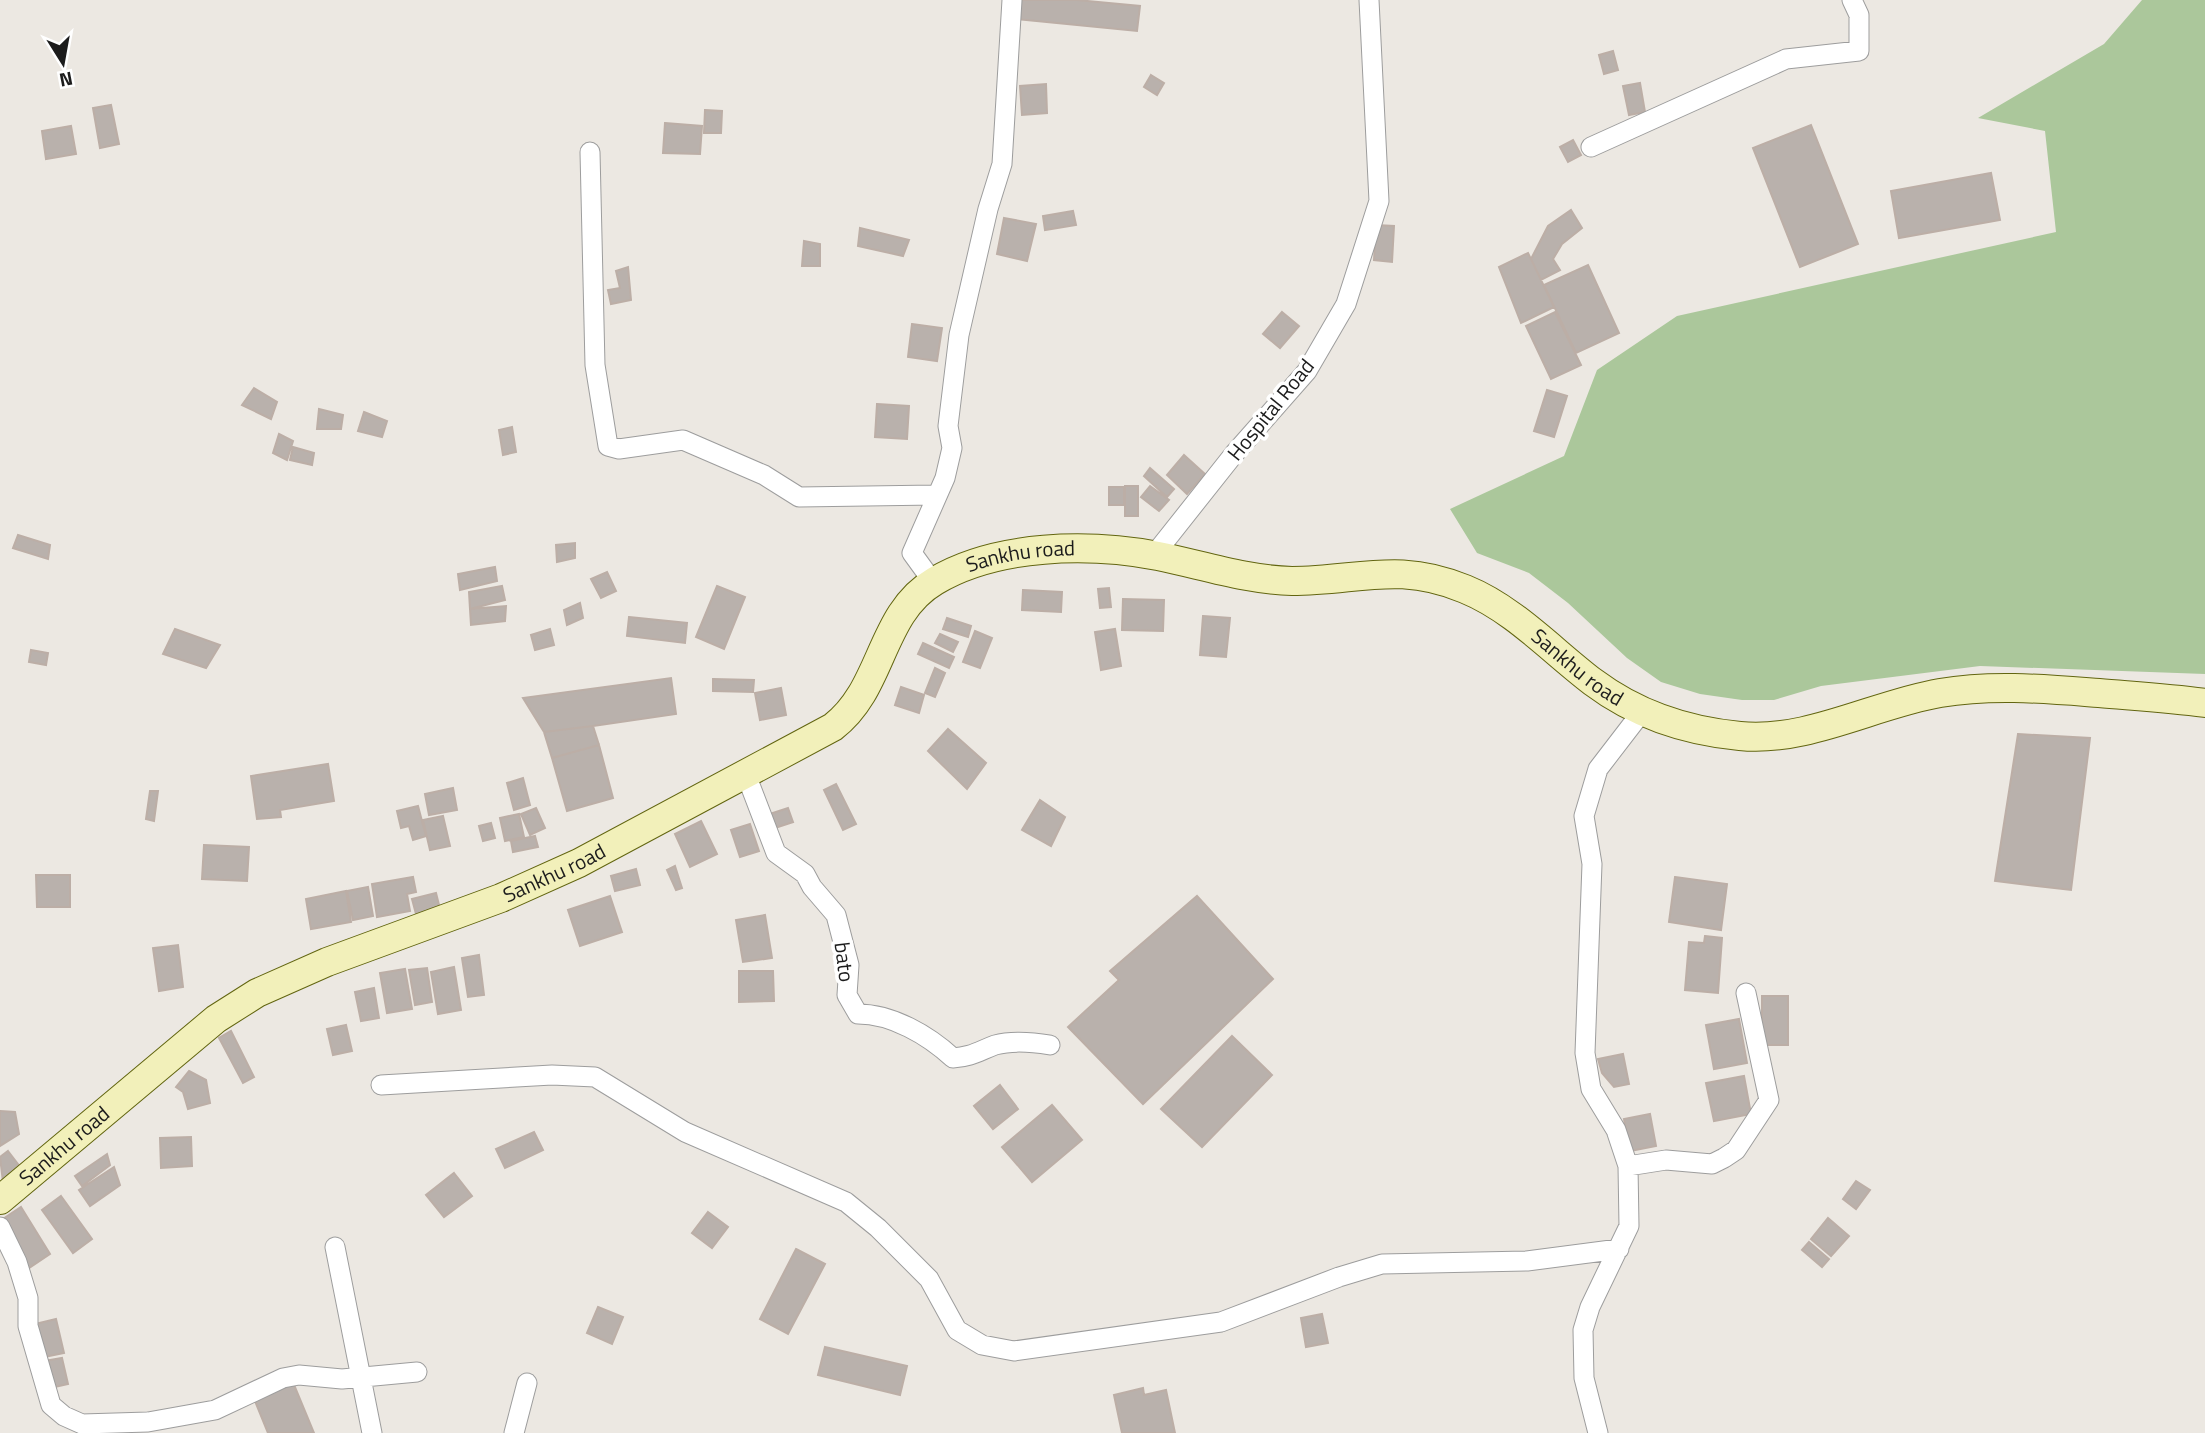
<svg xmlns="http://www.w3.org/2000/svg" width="2205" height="1433" viewBox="0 0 2205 1433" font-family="'Titillium Web',sans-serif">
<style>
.forest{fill:#abc79b}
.building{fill:#b9b1ac;stroke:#bcaea6;stroke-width:2}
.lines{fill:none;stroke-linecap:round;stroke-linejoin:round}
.street-casing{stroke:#9d9d9d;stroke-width:21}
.secondary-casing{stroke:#626510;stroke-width:30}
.street{stroke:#fff;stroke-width:19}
.secondary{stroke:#f2f0ba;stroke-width:28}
.labels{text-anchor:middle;stroke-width:7;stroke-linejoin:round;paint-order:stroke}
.street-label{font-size:21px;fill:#1c1c1c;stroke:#fff}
</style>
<rect width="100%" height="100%" fill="#ece8e2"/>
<!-- forest -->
<path class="forest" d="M2142 0H2205V674L1980 666 1821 686 1774 700H1742L1700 694 1661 682 1627 658 1568 603 1529 573 1477 553 1450 509 1564 456 1597 370 1677 316 2056 232 2045 131 1978 118 2104 44Z"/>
<!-- building -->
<path class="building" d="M1017 0H1077L1140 6 1137 31 1015 19Z
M1613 51 1618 70 1604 74 1599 55Z
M1151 75 1164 83 1157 95 1144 87Z
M1640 83 1645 112 1629 115 1623 86Z
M1046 84 1047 113 1022 115 1020 86Z
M111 105 119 144 100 148 93 108Z
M705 110 722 111 721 133H704Z
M665 123 702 126 700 154 663 153Z
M1811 125 1858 244 1800 267 1753 148Z
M71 126 76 154 46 159 42 131Z
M1573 140 1581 155 1568 162 1560 147Z
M1991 173 2000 220 1899 238 1891 191Z
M1571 210 1582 228 1562 244 1553 259 1560 270 1541 280 1531 259 1548 226Z
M1073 211 1076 225 1045 230 1043 216Z
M1004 218 1036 224 1027 261 997 254Z
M1376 225 1394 226 1392 262 1374 260Z
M860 228 909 240 903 256 858 246Z
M804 241 820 244V266H802Z
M1528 253 1554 307 1521 323 1499 267Z
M1588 265 1619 333 1576 353 1544 285Z
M628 267 631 300 611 304 608 290 620 288 616 271Z
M1282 312 1299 326 1280 348 1263 334Z
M1555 312 1581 365 1551 379 1526 326Z
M912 324 942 328 937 361 908 357Z
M254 388 277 402 271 419 242 405Z
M1547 390 1567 396 1554 437 1534 431Z
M877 404 909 406 907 439 875 437Z
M319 409 343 415 341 429H317Z
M364 412 387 421 382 437 358 431Z
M512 427 516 452 503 455 499 430Z
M279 434 293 441 287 460 273 453Z
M293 447 314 453 312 465 290 460Z
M1184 455 1205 474 1187 494 1167 475Z
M1150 468 1174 489 1167 497 1144 476Z
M1125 486H1138V516H1125Z
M1150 486 1169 500 1159 511 1141 497Z
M1109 487H1124V505H1109Z
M18 535 50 545 48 559 13 548Z
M575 543V558L557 562 556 545Z
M495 567 497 581 460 590 458 574Z
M607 572 616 591 601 598 591 579Z
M502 586 505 600 470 609 469 592Z
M717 586 745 597 724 649 696 637Z
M1109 588 1111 607 1100 608 1098 589Z
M1023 590 1062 592 1061 612 1022 610Z
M1123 599 1164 600 1163 631 1122 630Z
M580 603 583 618 567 625 564 610Z
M506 606 505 621 471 625 470 609Z
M1203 616 1230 618 1226 657 1200 655Z
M629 617 687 623 685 643 627 636Z
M947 618 971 626 968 637 943 629Z
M175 629 220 645 206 668 163 654Z
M550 629 554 645 535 650 531 635Z
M1115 629 1121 666 1101 670 1095 632Z
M975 631 992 638 980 668 963 662Z
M940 634 958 642 953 652 935 643Z
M923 643 954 657 949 668 918 654Z
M31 650 48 653 46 665 29 662Z
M935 668 945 673 935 697 925 693Z
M671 678 676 714 593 726 544 732 523 698Z
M713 679 754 680 753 692 713 691Z
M901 687 924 695 919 713 895 705Z
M781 688 786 715 760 720 755 693Z
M593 726 599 745 552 758 544 732Z
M948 729 986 763 967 789 928 751Z
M2018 734 2090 738 2071 890 1995 881Z
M599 745 613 798 567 811 552 758Z
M328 764 334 801 280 810 281 817 257 819 251 776Z
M523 778 530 805 514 810 507 783Z
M836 784 856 824 843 830 824 790Z
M453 788 457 810 429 815 425 794Z
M150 791H158L154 821 146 819Z
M1040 800 1065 817 1051 846 1022 830Z
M418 806 426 836 413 840 409 826 401 828 397 811Z
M536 808 545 828 530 835 521 814Z
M788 808 793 822 775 828 770 814Z
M519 814 524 837 505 841 500 818Z
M443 816 450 846 430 850 423 820Z
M701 821 717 854 690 867 675 834Z
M491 823 495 838 483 841 479 826Z
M750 824 759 851 740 857 731 830Z
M535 836 538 847 513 852 511 841Z
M204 845 249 847 247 881 202 879Z
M675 866 682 888 676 890 667 870Z
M636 869 640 885 615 891 611 876Z
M36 875H70V907H37Z
M413 877 416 892 407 894 410 911 377 917 372 884Z
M1675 877 1727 884 1721 930 1669 922Z
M368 887 373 916 353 920 347 891Z
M346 891 351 922 311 929 306 899Z
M436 893 440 909 416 914 412 899Z
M610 896 622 932 580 946 568 910Z
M1197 896 1273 979 1143 1104 1068 1027 1119 980 1110 971Z
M765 915 772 958 743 962 736 920Z
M1705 936 1722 938 1718 993 1685 990 1689 942 1704 943Z
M178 945 183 987 159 991 153 948Z
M479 955 484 995 468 997 462 958Z
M454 967 461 1010 438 1014 431 972Z
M427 968 432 1002 415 1005 409 970Z
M405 969 412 1009 387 1013 380 973Z
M739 971H773L774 1001 739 1002Z
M374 988 379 1018 361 1021 355 992Z
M1762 996H1788V1045H1762Z
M1739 1019 1747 1063 1714 1069 1706 1025Z
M346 1025 352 1051 333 1055 327 1029Z
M231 1031 254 1077 243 1083 219 1038Z
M1232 1036 1272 1075 1202 1147 1161 1109Z
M1623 1054 1629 1084 1614 1087 1602 1073 1598 1059Z
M189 1071 206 1080 210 1103 188 1109 183 1092 176 1087Z
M1744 1076 1751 1114 1714 1121 1706 1083Z
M1000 1085 1018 1109 993 1129 974 1106Z
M1052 1105 1082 1140 1032 1182 1002 1147Z
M0 1111 15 1112 19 1134 0 1146Z
M1650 1114 1656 1146 1630 1151 1624 1119Z
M534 1132 543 1150 505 1168 496 1149Z
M191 1137 192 1166 161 1168 160 1138Z
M8 1151 21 1168 3 1182 0 1157Z
M107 1154 110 1165 82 1186 75 1176Z
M114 1167 120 1185 90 1206 79 1190Z
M454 1173 472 1196 444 1217 426 1195Z
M1856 1181 1870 1190 1856 1209 1843 1199Z
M61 1196 92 1239 73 1253 42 1210Z
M21 1207 50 1254 29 1268 0 1221Z
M708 1212 728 1227 712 1248 692 1233Z
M1828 1218 1849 1236 1831 1256 1811 1239Z
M1809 1242 1829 1259 1822 1267 1802 1250Z
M796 1249 825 1264 788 1334 760 1319Z
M598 1307 623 1317 612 1344 587 1333Z
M1322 1314 1328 1343 1306 1347 1301 1318Z
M56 1319 64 1353 39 1358 31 1325Z
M825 1347 907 1366 900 1395 818 1375Z
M62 1358 68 1384 50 1388 44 1361Z
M292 1380 314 1433H268L253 1396Z
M1143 1388 1144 1395 1166 1390 1175 1433H1122L1114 1395Z"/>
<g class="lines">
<defs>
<path id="street" d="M1591 147 1786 59 1859 51V15L1852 0
M590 152 595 365 608 446 619 449 683 440 764 475 799 497 935 495
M1154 555 1234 454 1307 371 1346 304 1379 201 1369 0
M933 582 912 553 945 478 952 448 948 426 959 335 988 209 1002 164 1012 0
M745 772 776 853 805 874 812 887 836 915 849 965 847 995 858 1014C892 1014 928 1035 953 1058 971 1057 979 1051 995 1045 1013 1040 1032 1042 1050 1045
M381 1085 552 1075 595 1077 685 1132 846 1202 878 1228 929 1279 957 1330 982 1345 1014 1351 1221 1322 1339 1277 1382 1264 1527 1261 1619 1249
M1628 1166 1666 1160 1712 1164 1724 1158 1736 1150 1769 1100 1746 993
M0 1227 17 1262 28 1298V1326L51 1405 64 1416 82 1424 148 1422 215 1410 283 1378 299 1375 342 1379 417 1372
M335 1247 372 1433
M514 1433 527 1383
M1598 1433 1584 1378 1583 1330 1590 1307 1629 1226 1628 1166 1616 1130 1591 1089 1585 1053 1592 864 1584 816 1598 769 1641 713"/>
<g id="secondary">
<path id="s1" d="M0 1200 216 1019 257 993 327 962 501 898 579 863 833 727C884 688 879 614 935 581 997 544 1089 543 1158 556 1202 565 1247 580 1292 581 1358 581 1398 561 1465 589 1514 609 1551 650 1593 682 1637 715 1686 731 1740 736 1806 743 1875 704 1940 693 1993 684 2046 689 2099 693 2134 696 2170 698 2205 703"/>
</g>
</defs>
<!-- street casing -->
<use href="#street" class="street-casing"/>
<!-- secondary casing -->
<use href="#secondary" class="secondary-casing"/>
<!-- street -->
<use href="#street" class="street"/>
<!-- secondary -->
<use href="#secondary" class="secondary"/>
</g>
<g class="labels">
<!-- street labels -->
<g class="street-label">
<text transform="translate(1271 410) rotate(-51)" y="7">Hospital Road</text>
<text dy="7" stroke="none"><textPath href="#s1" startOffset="1237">Sankhu road</textPath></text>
<text dy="7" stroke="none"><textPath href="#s1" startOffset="1825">Sankhu road</textPath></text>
<text dy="7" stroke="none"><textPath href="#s1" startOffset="651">Sankhu road</textPath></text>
<text transform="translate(844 962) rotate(83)" y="7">bato</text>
<text dy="7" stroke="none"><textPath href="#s1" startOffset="84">Sankhu road</textPath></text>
</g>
</g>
<!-- north arrow -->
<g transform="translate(63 63) rotate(169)" stroke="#ffffff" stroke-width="5" paint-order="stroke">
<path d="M0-5L12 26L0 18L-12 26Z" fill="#1c1c1c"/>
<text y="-10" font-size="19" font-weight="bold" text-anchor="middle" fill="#1c1c1c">N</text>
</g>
</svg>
